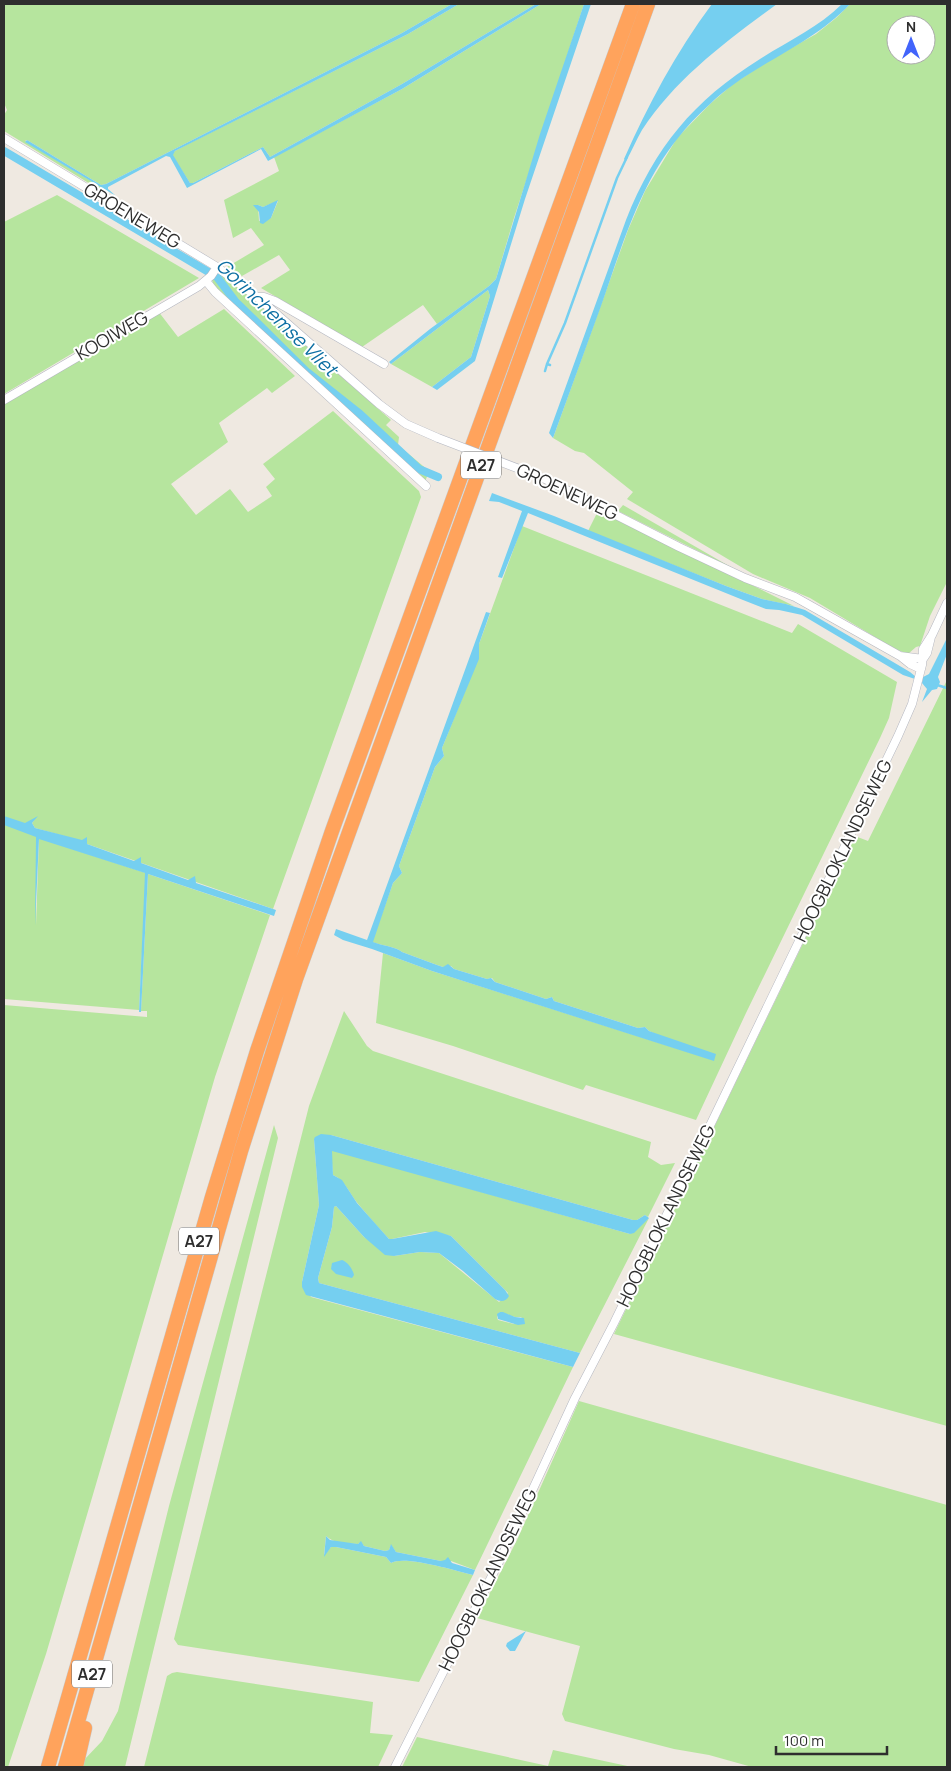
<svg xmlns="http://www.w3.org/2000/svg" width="951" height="1771" viewBox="0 0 951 1771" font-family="Manrope,sans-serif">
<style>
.green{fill:#b6e59e;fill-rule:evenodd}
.water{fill:#75cff0}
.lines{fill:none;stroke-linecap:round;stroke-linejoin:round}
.stream{stroke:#75cff0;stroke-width:2.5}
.canal{stroke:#75cff0;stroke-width:8}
.minor-casing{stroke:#b4b7c1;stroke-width:9}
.motorway-casing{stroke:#c9c9c9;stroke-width:15}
.minor{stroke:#fff;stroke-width:8}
.motorway{stroke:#ffa35c;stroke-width:14}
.minor-bridge-casing{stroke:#b4b7c1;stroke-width:9;stroke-linecap:butt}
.minor-bridge{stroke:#fff;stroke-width:8}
.labels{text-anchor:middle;stroke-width:4;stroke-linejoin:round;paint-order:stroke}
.shield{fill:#fff;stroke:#6d6d6d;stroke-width:1}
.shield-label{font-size:16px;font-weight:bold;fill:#2e2e2e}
.street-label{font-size:18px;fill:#2e2e2e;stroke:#fff}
.water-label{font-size:19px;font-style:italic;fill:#0d6fa3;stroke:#fff}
</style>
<rect width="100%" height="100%" fill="#efe9e1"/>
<!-- green -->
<path class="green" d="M4 4H452L402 33 106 184 101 185 27 140 25 141 103 188 100 190 4 131V115L7 110 4 103Z
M459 4H536L402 84 270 157 263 147 193 183H190L172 155 175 151 190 143 408 34Z
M541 4H584L514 218 496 279 489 286 437 324 423 305 362 347 261 288 290 270 279 255 242 276 227 267 264 245 251 228 233 238 224 200 279 171 274 157 402 89ZM278 201 271 218 259 221 258 205 263 207Z
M850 4H947V582L930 616 920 646 916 647 908 654 895 649 810 598 753 574 627 499 633 492 584 453 575 451 553 438 628 230 645 191 677 138 710 104 733 84 765 63 816 34 836 18ZM896 25H926V55H896Z
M57 195 199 278 4 394V222Z
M218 273 240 288 391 420 386 425 399 437 398 445 429 471 425 482 216 291 212 280Z
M488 290 490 296 471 357 432 387 391 364Z
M224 309 295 376 272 393 267 388 219 423 228 442 171 484 196 515 230 489 248 512 272 496 266 487 275 479 263 464 333 411 419 491 421 497 273 909 87 844V838L82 841 35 828 32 823 35 819 25 827 36 831V925L39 838 146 873 139 1010 4 999V402L158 311 178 337Z
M623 505 736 570 618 511Z
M599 509 794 606 762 599 726 586 588 531Z
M522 526 792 633 798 624 897 682 889 718 880 738 746 1013 696 1120 586 1085 583 1090 453 1046 376 1023 383 953 432 971 713 1060 649 1031 645 1027 638 1028 554 1001 552 997 546 999 495 982 492 978 487 979 454 969 451 966 443 967 437 965 402 952C397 947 380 945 372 942L393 883 402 873 399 866 435 767 444 756 442 748 478 659 479 644Z
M947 680V1426L614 1334 855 836 868 841Z
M148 874 270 915 215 1077 94 1491 46 1654 8 1767H4V1005L147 1017V1011H141Z
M344 1011 367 1046 373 1051 651 1142 648 1157 661 1165 675 1163 648 1217 645 1215 637 1220H633L331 1135 314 1139 319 1205 302 1282 311 1297 573 1367 475 1570 451 1561H441L396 1552 391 1545 389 1550 385 1551 364 1546 361 1542 358 1544C347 1543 334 1544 326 1536L324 1555 331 1547H336L386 1557 391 1563C405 1555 456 1571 473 1575L419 1682 178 1645 174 1639 309 1106Z
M274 1125 278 1138 125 1767H82L84 1760 102 1741 118 1711 169 1506Z
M333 1150 630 1234 649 1218 580 1353 319 1283 318 1278 332 1227 334 1207 336 1206 364 1237 394 1256 420 1252 439 1253 499 1302 508 1293 451 1236 425 1232 392 1239H389C379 1228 369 1217 359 1205 350 1195 346 1181 333 1175L331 1152ZM500 1312 515 1317H522L514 1324 498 1320 497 1317Z
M579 1401 947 1505V1767H752L709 1755 674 1749 565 1721 562 1714 580 1646 477 1618 517 1540Z
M177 1672 373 1702 370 1733 393 1735 378 1767H144L167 1676 172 1673Z
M417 1737 548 1766 553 1750 632 1767H402Z"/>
<!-- water -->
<path class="water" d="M452 4H459L408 34 175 151 173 155 190 183H193L263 147 270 157 402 84 536 4H541L402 89 268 161 261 149 187 188 170 157 166 156 108 187V189L116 196 25 142 27 140 101 185 106 184 402 33Z
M584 4H591L525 199 475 361 437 390 432 387 471 357 490 296 488 290 391 364 389 362 430 329 489 286 496 279 540 134Z
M712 4H777C728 40 676 78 642 130 636 140 632 151 626 161L624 159C648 105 676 52 712 4Z
M842 4H850C810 47 751 64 709 105 698 115 687 126 678 138 639 186 621 249 601 306 585 350 569 394 553 438L549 433 626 220C655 147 693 101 760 59 788 41 819 27 842 4Z
M278 200 271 218 263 224 260 223 259 212 253 205H258L263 207Z
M492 493 554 516 726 586 762 599 786 604 805 610 910 672 916 677 915 679 903 675 802 615 779 610 766 609 743 600 528 513 502 578 498 577 522 511 499 502 489 501Z
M486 612 490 613 479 644V659L442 748 444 756 435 767 399 866 402 873 393 883 373 942C380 945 397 947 402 952L437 965 443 967 448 964 454 969 487 979 491 978 495 982 546 999 552 997 554 1001 638 1028 645 1027 649 1031 716 1054 714 1061 432 971 372 949 343 940 334 935 336 929 367 940Z
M947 638V654L938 677 940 682 937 689 932 690 922 702 927 689 922 683 923 677 929 674Z
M4 816 25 823 38 816 32 823 35 828 82 840 87 837V844L134 861 141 857V863L188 880 195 876 196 883 276 910 274 916 148 874 141 1012H139L145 873 39 839 35 926 36 837 4 825Z
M321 1134 331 1135 633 1220H637L645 1215 649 1218 634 1233 630 1234 332 1151 333 1175 342 1180 357 1203 389 1239H392L436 1231 451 1236 505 1290 509 1296C506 1302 500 1302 495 1299L463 1271 439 1253 420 1252 394 1256 385 1255 364 1237 336 1206 334 1207 332 1227 318 1278 319 1283 580 1353 573 1367 306 1295 302 1287V1282L319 1205 314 1139 315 1137Z
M342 1260C348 1262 353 1270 354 1275L352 1278 336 1274 331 1269 332 1263Z
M503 1312 515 1317 524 1318 525 1324 518 1325 498 1319 497 1314 500 1312Z
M326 1536 330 1540 358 1544 361 1541 364 1546 385 1551 389 1550 391 1544 396 1552 441 1561 445 1560 448 1557 452 1563 475 1570 473 1575C456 1571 405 1555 391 1563L386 1557 336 1547H331L324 1557Z
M526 1631 515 1651H510L506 1646 507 1643Z"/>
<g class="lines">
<!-- stream -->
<path class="stream" d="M550 365 547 364 565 323 617 178 627 157
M545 371 547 364
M937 685 947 688"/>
<!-- canal -->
<path class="canal" d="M4 151 217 277 235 301 307 372 360 414 419 469 438 477"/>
<defs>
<path id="minor" d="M4 138 217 267 257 297 379 404 406 424 438 438
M206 281 215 292 426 486
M257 297H264L275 301 384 364
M4 400 199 286 211 276 217 267
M543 478 679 547 745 578 795 597 900 656 910 664 921 669
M900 656 923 659
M923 659 927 653 931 637
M395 1767 501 1558 575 1398 614 1323 704 1138 898 736 912 704 922 665 923 649 932 635 947 603"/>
<path id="motorway" d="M48 1767 212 1197 257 1051 332 831 633 4
M65 1767 241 1151 296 979 648 4
M76 1767 85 1728"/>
</defs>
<!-- minor casing -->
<use href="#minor" class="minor-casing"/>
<!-- motorway casing -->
<use href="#motorway" class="motorway-casing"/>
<!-- minor -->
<use href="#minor" class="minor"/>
<!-- motorway -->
<use href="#motorway" class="motorway"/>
<defs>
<path id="minor-bridge" d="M438 438 543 478"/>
</defs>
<!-- minor-bridge casing -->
<use href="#minor-bridge" class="minor-bridge-casing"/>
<!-- minor-bridge -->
<use href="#minor-bridge" class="minor-bridge"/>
</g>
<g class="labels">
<!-- shield labels -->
<g class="shield">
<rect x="461" y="451.5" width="40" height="27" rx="4"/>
<rect x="179" y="1227.5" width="40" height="27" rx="4"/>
<rect x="72" y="1660.5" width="40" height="27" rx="4"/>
</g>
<g class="shield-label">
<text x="481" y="471">A27</text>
<text x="199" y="1247">A27</text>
<text x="92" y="1680">A27</text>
</g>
<!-- street labels -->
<g class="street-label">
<text transform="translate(132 216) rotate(31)" y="6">GROENEWEG</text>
<text transform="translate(112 336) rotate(-30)" y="6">KOOIWEG</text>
<text transform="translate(567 492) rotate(25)" y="6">GROENEWEG</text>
<text transform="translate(843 851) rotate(-64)" y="6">HOOGBLOKLANDSEWEG</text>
<text transform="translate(666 1216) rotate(-64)" y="6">HOOGBLOKLANDSEWEG</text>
<text transform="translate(488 1580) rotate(-64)" y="6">HOOGBLOKLANDSEWEG</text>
</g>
<!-- water labels -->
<g class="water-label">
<text transform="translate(277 317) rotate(44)" y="7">Gorinchemse Vliet</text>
</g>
</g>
<!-- border -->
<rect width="951" height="1771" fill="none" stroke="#2e2e2e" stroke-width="10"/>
<!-- north arrow -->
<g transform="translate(911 40)"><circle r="24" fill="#ffffff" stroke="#ababab"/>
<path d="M0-4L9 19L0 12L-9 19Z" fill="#4264fb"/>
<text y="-8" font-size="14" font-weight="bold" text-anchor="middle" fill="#2e2e2e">N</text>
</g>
<!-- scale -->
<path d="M776 1746v8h111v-8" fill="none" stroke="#2e2e2e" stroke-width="2.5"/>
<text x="784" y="1746" font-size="15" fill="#2e2e2e" stroke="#ffffff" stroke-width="4" paint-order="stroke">100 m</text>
</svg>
